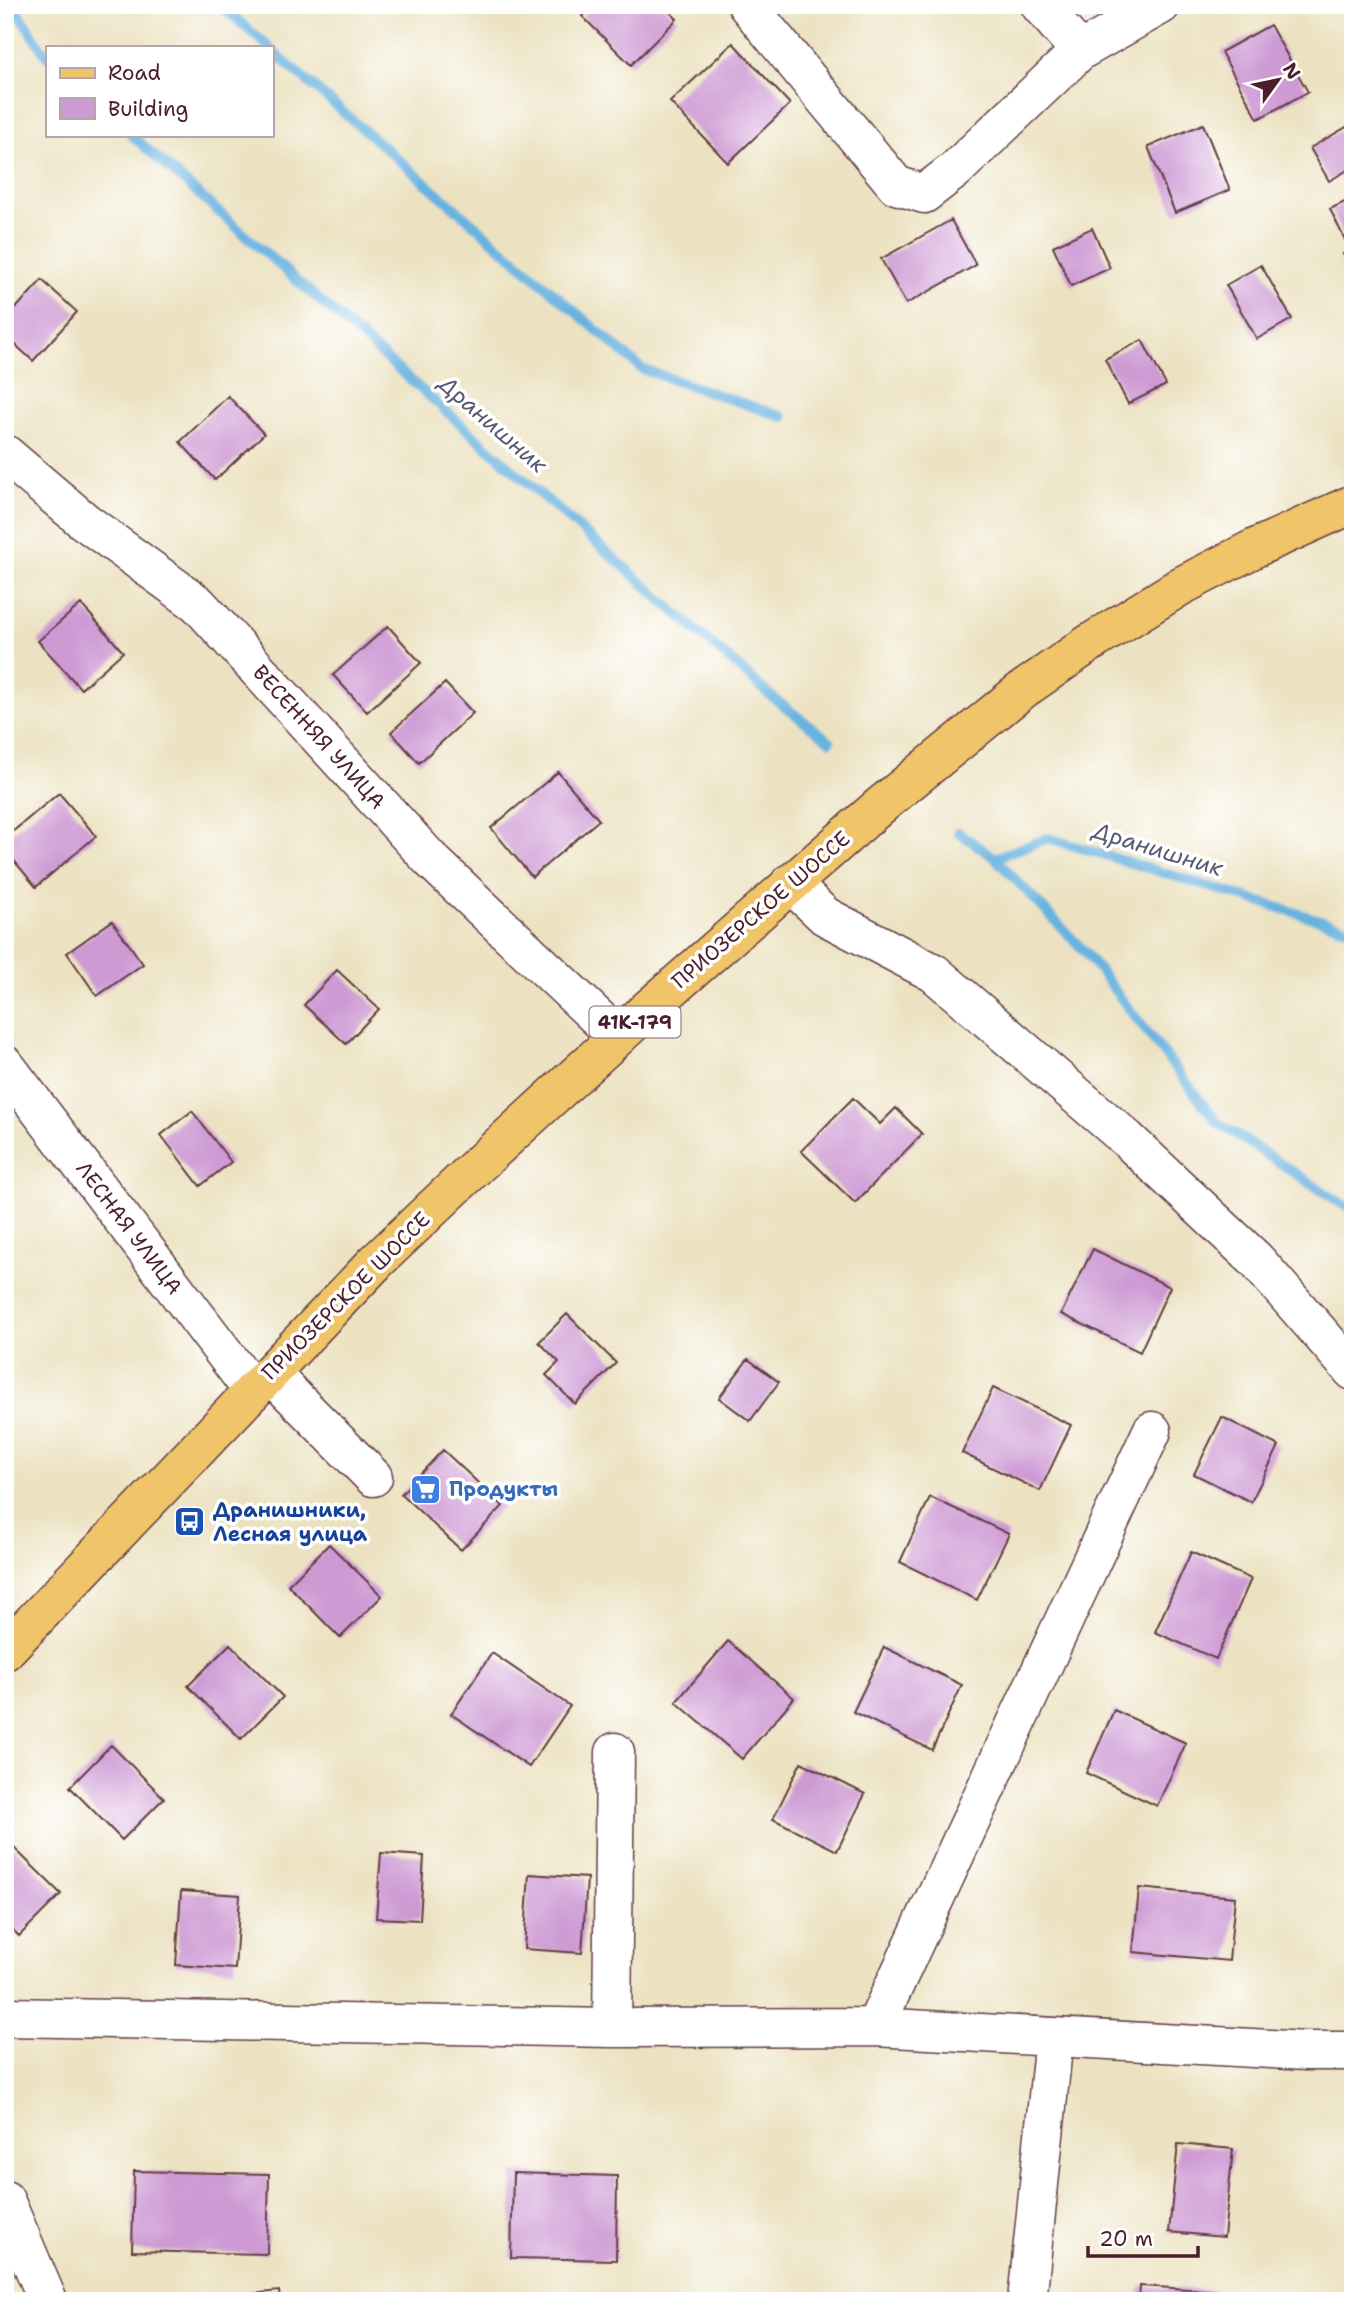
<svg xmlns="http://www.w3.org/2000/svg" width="1358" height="2306" viewBox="0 0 1358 2306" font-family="'Shantell Sans',sans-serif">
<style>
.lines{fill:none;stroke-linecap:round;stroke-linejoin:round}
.stream{stroke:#68b2e0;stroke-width:10}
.building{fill:#ce9ad4}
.minor-casing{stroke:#623c42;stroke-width:41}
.major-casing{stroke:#623c42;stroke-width:41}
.minor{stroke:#fff;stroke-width:38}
.major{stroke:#f0c469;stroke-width:38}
.labels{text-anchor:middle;stroke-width:7;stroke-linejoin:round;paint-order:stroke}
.shield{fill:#fff;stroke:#80626b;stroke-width:2}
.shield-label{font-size:19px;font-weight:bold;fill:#4a1f2b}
.street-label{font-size:21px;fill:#4a1f2b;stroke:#fff}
.shop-label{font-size:21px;font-weight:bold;fill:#366cbe;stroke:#fff;text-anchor:start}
.transit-label{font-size:21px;font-weight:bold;fill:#164399;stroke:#fff;text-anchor:start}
.water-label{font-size:23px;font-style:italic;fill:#565a73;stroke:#fff}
</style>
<rect width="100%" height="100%" fill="#fff"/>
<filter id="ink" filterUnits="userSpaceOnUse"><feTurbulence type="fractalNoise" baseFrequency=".0143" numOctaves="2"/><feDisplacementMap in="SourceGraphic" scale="14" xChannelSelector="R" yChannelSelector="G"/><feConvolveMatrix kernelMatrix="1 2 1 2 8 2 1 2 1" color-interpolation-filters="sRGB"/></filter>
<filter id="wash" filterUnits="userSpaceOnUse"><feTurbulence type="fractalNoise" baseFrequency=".00686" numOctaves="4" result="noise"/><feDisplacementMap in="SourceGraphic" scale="28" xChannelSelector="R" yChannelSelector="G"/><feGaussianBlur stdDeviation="1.57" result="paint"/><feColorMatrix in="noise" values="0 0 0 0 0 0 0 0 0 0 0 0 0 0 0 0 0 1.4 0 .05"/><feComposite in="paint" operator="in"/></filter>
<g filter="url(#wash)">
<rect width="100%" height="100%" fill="#ece2c1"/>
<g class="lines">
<!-- stream -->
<path class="stream" d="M13 5 47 57
M220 5 269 47
M271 50 642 369 783 417
M131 135 771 696 830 741
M958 832 995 858 1085 952 1217 1122 1353 1211
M995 858 1048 838 1353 930"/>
</g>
<g id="blocks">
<!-- building -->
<path class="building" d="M593 5H663L677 19 631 65 582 16Z
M1270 25 1308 92 1258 119 1221 52Z
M733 43 790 104 728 163 670 102Z
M1203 124 1230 190 1175 213 1148 147Z
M1350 125 1353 131V167L1329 181 1310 148Z
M1353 198V236L1345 240 1330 209Z
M951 220 976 265 906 304 881 259Z
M1092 228 1110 268 1071 286 1053 246Z
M1353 249V273L1343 254Z
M1261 265 1292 319 1257 339 1226 285Z
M42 280 77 312 33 361 5 335V320Z
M1142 340 1166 385 1128 404 1105 359Z
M228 396 264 434 215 480 180 442Z
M81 604 123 652 81 689 38 641Z
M388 626 421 663 367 712 333 675Z
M445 683 473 713 419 763 391 732Z
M558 772 599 820 532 877 491 828Z
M59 793 96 836 36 887 5 850V838Z
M112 921 143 964 97 996 67 953Z
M337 970 379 1009 346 1044 304 1005Z
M853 1098 880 1124 896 1108 922 1134 855 1203 801 1151Z
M192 1111 231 1162 200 1186 161 1135Z
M1093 1249 1170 1287 1140 1352 1061 1314Z
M567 1314 616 1363 575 1404 546 1375 559 1362 539 1342Z
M748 1359 779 1382 750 1421 719 1398Z
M993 1388 1071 1425 1040 1491 962 1453Z
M1222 1417 1279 1446 1251 1502 1194 1474Z
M443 1450 503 1506 461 1550 401 1494Z
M930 1497 1009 1534 977 1600 900 1562Z
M329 1544 382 1596 340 1638 288 1585Z
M1191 1552 1251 1579 1216 1659 1155 1632Z
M728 1641 794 1698 742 1759 676 1702Z
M230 1644 283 1697 241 1739 188 1686Z
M884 1647 962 1685 932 1750 853 1712Z
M492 1653 570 1706 529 1767 451 1714Z
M1114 1710 1186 1743 1157 1806 1086 1773Z
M111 1745 164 1798 122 1840 70 1787Z
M801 1762 865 1794 837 1851 773 1819Z
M8 1842 61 1894 19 1936 5 1922V1845Z
M381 1853 424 1856 420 1920 376 1918Z
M529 1874 587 1878 582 1953 524 1949Z
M1139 1888 1235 1897 1229 1961 1133 1952Z
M181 1891 240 1895 235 1969 176 1965Z
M1178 2144 1233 2149 1224 2237 1169 2232Z
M134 2171 269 2174 267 2254 132 2251Z
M513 2173 617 2176 616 2260 511 2258Z
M1140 2286 1236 2292 1235 2301H1139Z
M279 2291 280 2301H202V2299Z"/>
</g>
</g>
<g filter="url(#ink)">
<use href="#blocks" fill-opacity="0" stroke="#623c42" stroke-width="2"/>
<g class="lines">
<defs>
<path id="minor" d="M747 5 896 185 924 194 955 170 1080 51 1161 5
M1040 5 1080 51
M5 454 84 521 198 604 430 859 618 1037
M790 883 825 916 934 973 1127 1139 1256 1260 1353 1371
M5 1065 253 1391
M270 1373 373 1477
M5 2017 612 2028 875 2027 1306 2051H1353
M875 2027 1152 1431
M612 2028 615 1752
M5 2200 48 2301
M1027 2301 1054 2038"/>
<path id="major" d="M5 1651 376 1262 479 1164 647 1010 880 806 1021 691 1090 643 1181 586 1255 548 1353 504"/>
</defs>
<!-- minor casing -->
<use href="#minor" class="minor-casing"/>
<!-- major casing -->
<use href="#major" class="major-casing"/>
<!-- minor -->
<use href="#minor" class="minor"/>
<!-- major -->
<use href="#major" class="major"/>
</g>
</g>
<!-- icons -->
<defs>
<symbol id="supermarket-square" viewBox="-11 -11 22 22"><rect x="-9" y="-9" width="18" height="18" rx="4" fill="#3f7fe0" stroke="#fff"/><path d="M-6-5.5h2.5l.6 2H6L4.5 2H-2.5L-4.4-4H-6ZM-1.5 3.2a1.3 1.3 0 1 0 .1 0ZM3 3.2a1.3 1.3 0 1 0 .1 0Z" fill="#fff"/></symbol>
<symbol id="bus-square" viewBox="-11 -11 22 22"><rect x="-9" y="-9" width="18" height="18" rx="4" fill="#1a4fb4" stroke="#fff"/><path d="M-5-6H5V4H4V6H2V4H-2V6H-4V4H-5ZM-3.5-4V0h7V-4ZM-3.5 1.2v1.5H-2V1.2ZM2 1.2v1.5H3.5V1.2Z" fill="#fff"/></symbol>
</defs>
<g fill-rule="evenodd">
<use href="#supermarket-square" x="408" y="1472" width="35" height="35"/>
<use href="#bus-square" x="172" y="1504" width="35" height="35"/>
</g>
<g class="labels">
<!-- shield labels -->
<rect class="shield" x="589.5" y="1006.5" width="91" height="31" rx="5"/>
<g class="shield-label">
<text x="635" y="1029">41К-179</text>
</g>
<!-- street labels -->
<g class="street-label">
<text transform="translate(319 737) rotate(48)" y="7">ВЕСЕННЯЯ УЛИЦА</text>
<text transform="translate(761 910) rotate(-41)" y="7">ПРИОЗЕРСКОЕ ШОССЕ</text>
<text transform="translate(129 1228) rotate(53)" y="7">ЛЕСНАЯ УЛИЦА</text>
<text transform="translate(346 1296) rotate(-45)" y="7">ПРИОЗЕРСКОЕ ШОССЕ</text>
</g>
<!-- shop labels -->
<g class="shop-label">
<text x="449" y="1496">Продукты</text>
</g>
<!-- transit labels -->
<g class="transit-label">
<text x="213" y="1517">Дранишники,<tspan x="213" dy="24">Лесная улица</tspan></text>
</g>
<!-- water labels -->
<g class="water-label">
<text transform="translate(493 424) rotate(41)" y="8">Дранишник</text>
<text transform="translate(1158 849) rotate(17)" y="8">Дранишник</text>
</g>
</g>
<!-- margin -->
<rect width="1358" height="2306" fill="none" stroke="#fff" stroke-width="28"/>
<!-- legend -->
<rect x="46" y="46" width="228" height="91" fill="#ffffff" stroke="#b7a5aa" stroke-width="2"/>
<rect x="60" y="68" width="35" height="10" fill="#f0c469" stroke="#b7a5aa" stroke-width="2"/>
<text x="108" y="80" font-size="21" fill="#4a1f2b">Road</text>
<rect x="60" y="98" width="35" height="21" fill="#ce9ad4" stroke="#b7a5aa" stroke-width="2"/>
<text x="108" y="116" font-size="21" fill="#4a1f2b">Building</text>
<!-- north arrow -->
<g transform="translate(1278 80) rotate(57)" stroke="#ffffff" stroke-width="5" paint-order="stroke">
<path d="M0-5L12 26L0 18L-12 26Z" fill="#4a1f2b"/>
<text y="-10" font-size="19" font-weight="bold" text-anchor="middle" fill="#4a1f2b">N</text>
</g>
<!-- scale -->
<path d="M1088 2246v10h110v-10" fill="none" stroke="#4a1f2b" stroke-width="3.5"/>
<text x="1099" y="2246" font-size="21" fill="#4a1f2b" stroke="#ffffff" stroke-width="5" paint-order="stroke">20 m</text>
</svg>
